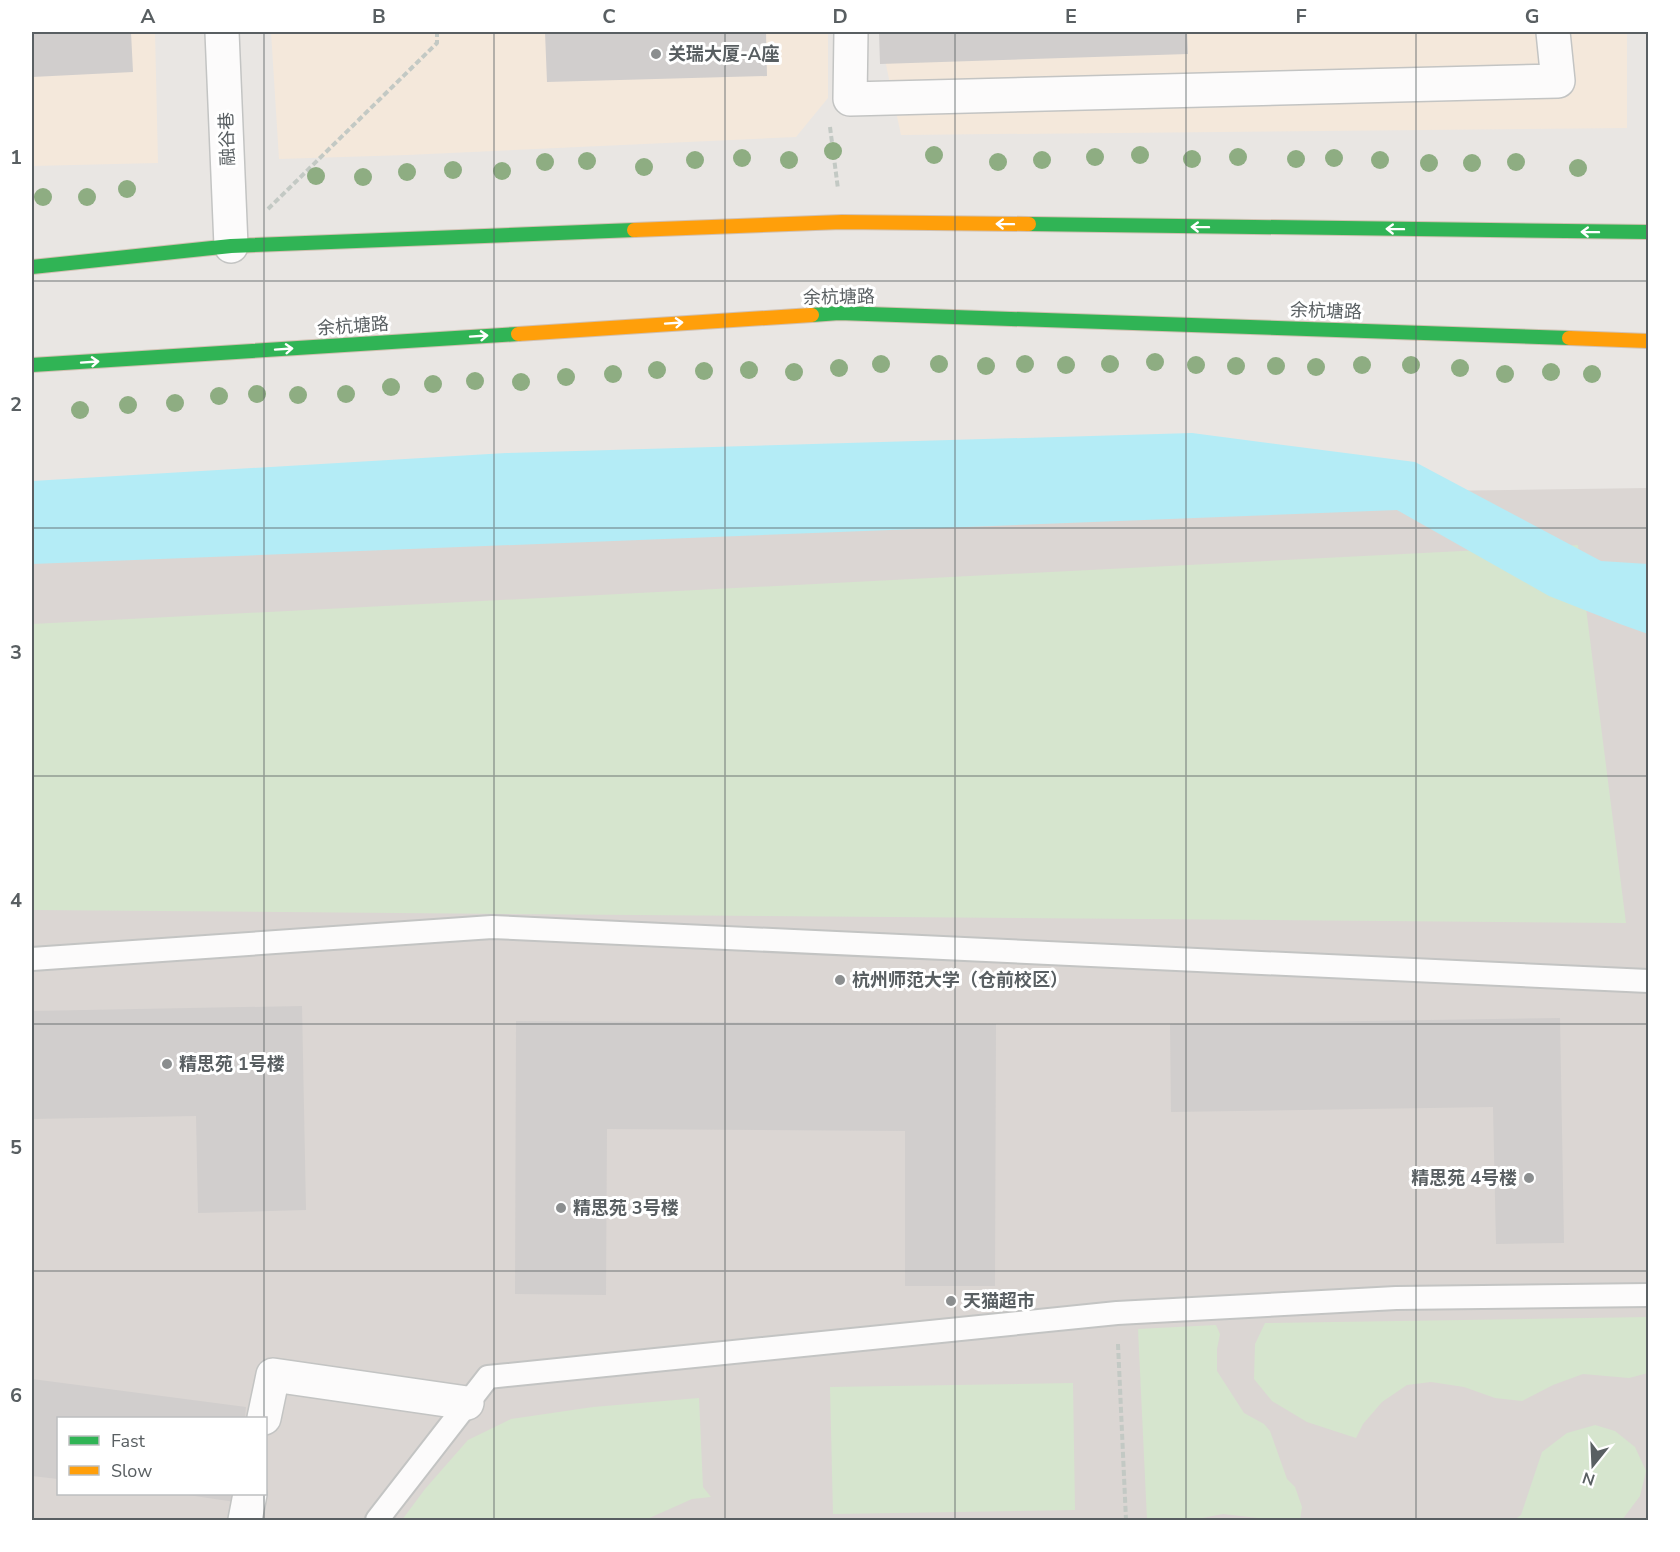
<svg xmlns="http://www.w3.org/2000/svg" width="1680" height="1552" viewBox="0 0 1680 1552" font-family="'Nunito Sans','Noto Sans SC',sans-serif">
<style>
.commercial{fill:#f4e8db}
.education{fill:#dbd6d3;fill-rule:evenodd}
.green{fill:#d6e5ce}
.water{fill:#b4ecf6}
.building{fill:#d1cecd}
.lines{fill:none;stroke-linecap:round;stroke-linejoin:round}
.lane-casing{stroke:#c3c4c3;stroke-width:26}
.street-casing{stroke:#c3c4c3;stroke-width:36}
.fast-casing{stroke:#d1c0b1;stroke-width:16}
.slow-casing{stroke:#d1c0b1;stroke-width:16}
.path{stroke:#c3c9c4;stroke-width:4;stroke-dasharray:6 3;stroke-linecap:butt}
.lane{stroke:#fcfbfb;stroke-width:22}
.street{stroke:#fcfbfb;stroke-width:33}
.fast{stroke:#30b455;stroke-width:14}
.slow{stroke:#ff9f0a;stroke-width:14}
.tree{fill:#8ead82}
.oneway{stroke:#fff}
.grid{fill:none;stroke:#595f62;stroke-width:1.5;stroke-opacity:0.55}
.poi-dot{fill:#8b8e8f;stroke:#fff;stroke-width:2}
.labels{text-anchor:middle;stroke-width:6;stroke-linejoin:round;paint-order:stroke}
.poi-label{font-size:18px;font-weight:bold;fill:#595f62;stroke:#fff;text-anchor:start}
.street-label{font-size:18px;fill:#595f62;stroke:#fff}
.neatline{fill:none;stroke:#595f62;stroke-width:2}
.grid-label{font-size:20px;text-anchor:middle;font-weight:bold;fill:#595f62}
</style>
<rect width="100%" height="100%" fill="#e9e6e3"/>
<!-- commercial -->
<path class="commercial" d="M32 32H155L158 163 32 166Z
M271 32H828V98L796 137 407 155 279 159Z
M879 32H1627V128L901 135Z"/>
<!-- education -->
<path class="education" d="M1648 488V1520H32V541L986 497ZM58 1418H266V1494H58Z"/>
<!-- green -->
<path class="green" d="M1578 545 1626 923 32 910V624Z
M1648 1317V1373L1629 1378 1583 1374 1553 1385 1522 1401 1495 1398 1464 1387 1431 1382 1407 1385 1382 1402 1363 1424 1356 1438 1307 1422 1272 1401 1254 1379 1255 1344 1265 1323Z
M1216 1325 1220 1334 1217 1349V1371L1244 1413 1264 1424 1270 1431 1287 1479 1295 1487 1302 1507 1300 1520H1265L1258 1518 1223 1514 1192 1520H1147L1138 1329Z
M1073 1383 1075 1510 833 1514 830 1387Z
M699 1398 703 1487 711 1497 692 1499 645 1520H402L425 1489 468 1440 511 1419 593 1407Z
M1595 1425 1615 1431 1635 1447 1646 1471 1640 1496 1622 1520H1514L1521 1515 1542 1452 1567 1433Z"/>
<!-- water -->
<path class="water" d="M1192 433 1415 462 1601 561 1648 564V634L1620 624 1549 596 1397 510 32 564V481L506 453Z"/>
<!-- building -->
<path class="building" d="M32 32H131L133 72 32 77Z
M545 32H766L767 76 547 82Z
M879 32H1187L1188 54 880 64Z
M302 1006 306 1210 198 1213 196 1116 32 1119V1011Z
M1560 1018 1564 1243 1496 1244 1493 1107 1171 1112 1170 1024Z
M516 1021 996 1024 995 1286H905V1131L607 1129 606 1295 515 1294Z
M32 1379 246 1407 245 1418H58V1479L32 1476Z
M181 1494H236L235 1502Z"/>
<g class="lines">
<defs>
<path id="lane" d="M32 959 492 927 1648 981
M377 1520 488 1377 1117 1313 1396 1298 1648 1295"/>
<path id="street" d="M222 32 231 246
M851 32 850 99 1558 81 1553 32
M264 1418 273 1375 467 1403
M245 1520 250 1494"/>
<path id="fast" d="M1029 224 1648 232
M32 267 231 246 634 230
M812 315 839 313 1569 338
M32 365 518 334"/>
<path id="slow" d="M634 230 842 222 1029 224
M518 334 812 315
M1569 338 1648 341"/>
</defs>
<!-- lane casing -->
<use href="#lane" class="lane-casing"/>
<!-- street casing -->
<use href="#street" class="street-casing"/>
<!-- fast casing -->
<use href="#fast" class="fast-casing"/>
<!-- slow casing -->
<use href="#slow" class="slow-casing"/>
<!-- path -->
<path class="path" d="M830 127 838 189
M268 209 437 43V32
M1118 1344 1126 1520"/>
<!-- lane -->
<use href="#lane" class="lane"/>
<!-- street -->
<use href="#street" class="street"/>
<!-- fast -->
<use href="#fast" class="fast"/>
<!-- slow -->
<use href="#slow" class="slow"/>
</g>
<!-- trees -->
<g class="tree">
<circle cx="833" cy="151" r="9"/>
<circle cx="934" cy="155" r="9"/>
<circle cx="1140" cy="155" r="9"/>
<circle cx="1095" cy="157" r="9"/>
<circle cx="1238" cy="157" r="9"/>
<circle cx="742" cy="158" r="9"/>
<circle cx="1334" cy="158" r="9"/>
<circle cx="1192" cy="159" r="9"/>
<circle cx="1296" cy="159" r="9"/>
<circle cx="695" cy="160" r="9"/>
<circle cx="789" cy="160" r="9"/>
<circle cx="1042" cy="160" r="9"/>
<circle cx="1380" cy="160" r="9"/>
<circle cx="587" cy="161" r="9"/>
<circle cx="545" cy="162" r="9"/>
<circle cx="998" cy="162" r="9"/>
<circle cx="1516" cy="162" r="9"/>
<circle cx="1429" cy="163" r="9"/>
<circle cx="1472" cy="163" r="9"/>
<circle cx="644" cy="167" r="9"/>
<circle cx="1578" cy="168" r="9"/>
<circle cx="453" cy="170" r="9"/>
<circle cx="502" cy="171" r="9"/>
<circle cx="407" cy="172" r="9"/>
<circle cx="316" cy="176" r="9"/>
<circle cx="363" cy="177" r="9"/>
<circle cx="127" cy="189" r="9"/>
<circle cx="43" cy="197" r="9"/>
<circle cx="87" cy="197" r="9"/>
<circle cx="1155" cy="362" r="9"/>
<circle cx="881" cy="364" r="9"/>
<circle cx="939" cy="364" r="9"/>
<circle cx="1025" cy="364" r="9"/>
<circle cx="1110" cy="364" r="9"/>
<circle cx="1066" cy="365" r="9"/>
<circle cx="1196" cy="365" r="9"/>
<circle cx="1362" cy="365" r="9"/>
<circle cx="1411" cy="365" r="9"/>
<circle cx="986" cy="366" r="9"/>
<circle cx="1236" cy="366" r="9"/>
<circle cx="1276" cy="366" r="9"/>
<circle cx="1316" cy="367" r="9"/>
<circle cx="839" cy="368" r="9"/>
<circle cx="1460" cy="368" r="9"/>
<circle cx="657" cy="370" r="9"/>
<circle cx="749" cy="370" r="9"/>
<circle cx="704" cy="371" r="9"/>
<circle cx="794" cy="372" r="9"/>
<circle cx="1551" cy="372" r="9"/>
<circle cx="613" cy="374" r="9"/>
<circle cx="1505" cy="374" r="9"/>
<circle cx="1592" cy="374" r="9"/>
<circle cx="566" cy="377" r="9"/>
<circle cx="475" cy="381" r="9"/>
<circle cx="521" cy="382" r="9"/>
<circle cx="433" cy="384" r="9"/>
<circle cx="391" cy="387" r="9"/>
<circle cx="257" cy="394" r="9"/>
<circle cx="346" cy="394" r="9"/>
<circle cx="298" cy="395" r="9"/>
<circle cx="219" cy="396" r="9"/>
<circle cx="175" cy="403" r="9"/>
<circle cx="128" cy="405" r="9"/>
<circle cx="80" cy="410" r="9"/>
</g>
<!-- one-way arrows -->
<defs><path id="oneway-shaft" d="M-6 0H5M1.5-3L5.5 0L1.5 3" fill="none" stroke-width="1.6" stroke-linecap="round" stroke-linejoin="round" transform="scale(1.5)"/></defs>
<g class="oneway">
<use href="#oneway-shaft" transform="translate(1005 224) rotate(-179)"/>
<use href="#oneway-shaft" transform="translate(1200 227) rotate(-179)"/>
<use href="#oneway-shaft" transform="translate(1395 229) rotate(-179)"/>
<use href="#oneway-shaft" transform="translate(1590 232) rotate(-179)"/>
<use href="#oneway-shaft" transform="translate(674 323) rotate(-4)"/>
<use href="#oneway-shaft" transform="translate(479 336) rotate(-4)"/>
<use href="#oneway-shaft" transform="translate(284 349) rotate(-4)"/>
<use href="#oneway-shaft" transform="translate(90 362) rotate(-4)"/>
</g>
<!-- grid -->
<path class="grid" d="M264 32V1418M494 32V1520M725 32V1520M955 32V1520M1186 32V1520M1416 32V1520M32 281H1648M32 528H1648M32 776H1648M32 1024H1648M32 1271H1648M264 1494V1520"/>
<!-- markers -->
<g class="poi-dot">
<circle cx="656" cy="54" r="6"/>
<circle cx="840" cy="980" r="6"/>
<circle cx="167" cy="1064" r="6"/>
<circle cx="1529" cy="1178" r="6"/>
<circle cx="561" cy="1208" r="6"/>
<circle cx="951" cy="1301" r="6"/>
</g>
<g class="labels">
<!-- poi labels -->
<g class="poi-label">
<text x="668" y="60">关瑞大厦-A座</text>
<text x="852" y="986">杭州师范大学（仓前校区）</text>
<text x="179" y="1070">精思苑 1号楼</text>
<text x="1517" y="1184" text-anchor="end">精思苑 4号楼</text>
<text x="573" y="1214">精思苑 3号楼</text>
<text x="963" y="1307">天猫超市</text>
</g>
<!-- street labels -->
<g class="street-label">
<text transform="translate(227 139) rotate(-92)" y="6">融谷巷</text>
<text transform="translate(839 297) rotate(-1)" y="6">余杭塘路</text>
<text transform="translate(1326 311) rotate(2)" y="6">余杭塘路</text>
<text transform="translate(353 326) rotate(-4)" y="6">余杭塘路</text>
</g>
</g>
<!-- border -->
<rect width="1680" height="1552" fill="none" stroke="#ffffff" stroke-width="66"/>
<!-- legend -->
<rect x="57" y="1417" width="210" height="78" fill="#ffffff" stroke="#bdbfc0" stroke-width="1.5"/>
<rect x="69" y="1436" width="30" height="9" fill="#30b455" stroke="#bdbfc0" stroke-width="1.5"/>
<text x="111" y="1447" font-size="18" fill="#595f62">Fast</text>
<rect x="69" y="1466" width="30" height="9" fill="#ff9f0a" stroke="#bdbfc0" stroke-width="1.5"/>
<text x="111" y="1477" font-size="18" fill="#595f62">Slow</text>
<!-- north arrow -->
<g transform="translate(1593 1465) rotate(198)" stroke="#ffffff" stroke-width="4.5" paint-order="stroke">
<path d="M0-4.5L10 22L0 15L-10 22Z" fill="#595f62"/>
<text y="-9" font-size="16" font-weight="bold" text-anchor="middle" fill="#595f62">N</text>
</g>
<rect x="33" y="33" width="1614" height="1486" class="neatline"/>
<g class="grid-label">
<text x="148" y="23">A</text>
<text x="379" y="23">B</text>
<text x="609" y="23">C</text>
<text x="840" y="23">D</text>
<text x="1071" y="23">E</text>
<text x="1301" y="23">F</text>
<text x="1532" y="23">G</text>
<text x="16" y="164">1</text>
<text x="16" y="411">2</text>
<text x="16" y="659">3</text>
<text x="16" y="907">4</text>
<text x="16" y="1154">5</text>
<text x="16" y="1402">6</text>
</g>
</svg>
